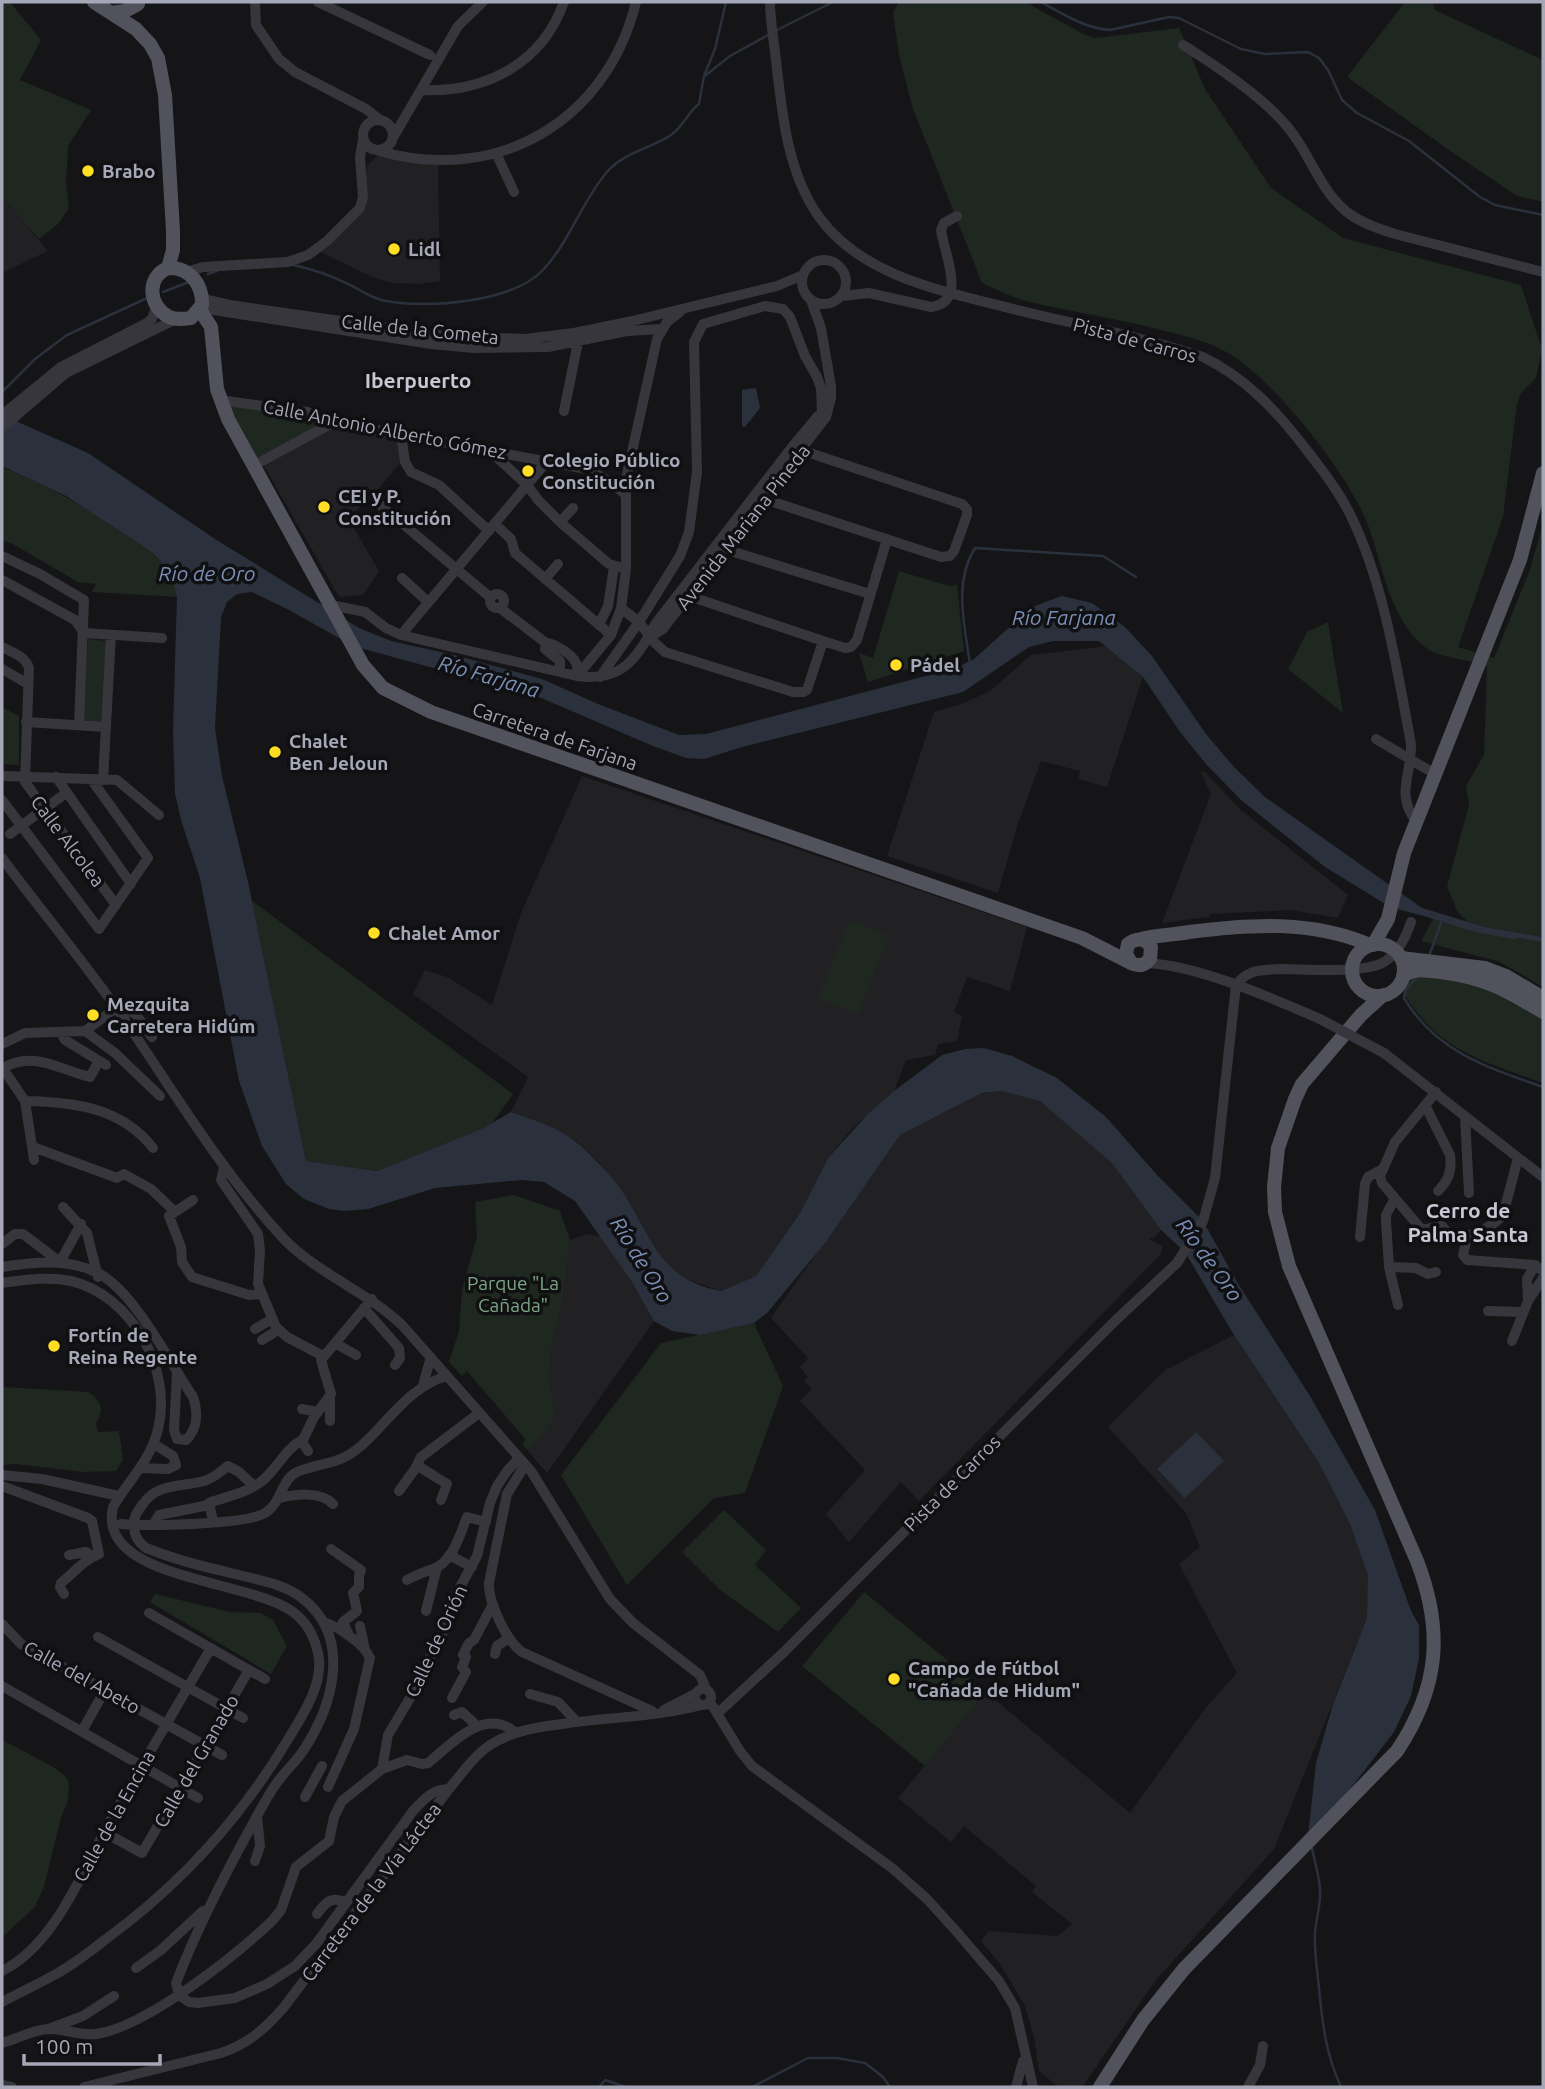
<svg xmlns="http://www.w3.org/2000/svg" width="1545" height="2089" viewBox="0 0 1545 2089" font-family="Ubuntu,sans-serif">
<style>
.built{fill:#212124}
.green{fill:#1f2721}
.water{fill:#2a313c}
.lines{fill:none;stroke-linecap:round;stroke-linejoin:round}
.stream{stroke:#2a313c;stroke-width:2.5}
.minor{stroke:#36363c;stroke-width:10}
.major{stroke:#51525c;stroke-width:14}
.minor-bridge{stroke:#36363c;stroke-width:10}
.poi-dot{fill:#ffde25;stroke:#101012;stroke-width:2.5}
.labels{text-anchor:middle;stroke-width:7;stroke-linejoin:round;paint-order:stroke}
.poi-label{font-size:19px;font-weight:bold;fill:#a6a8b8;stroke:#101012;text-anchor:start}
.street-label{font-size:19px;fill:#a6a8b8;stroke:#101012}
.park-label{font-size:19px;fill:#7ba585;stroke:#101012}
.neighbourhood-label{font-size:21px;font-weight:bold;fill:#c7c8d4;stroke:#101012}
.water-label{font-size:21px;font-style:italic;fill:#7a8fb6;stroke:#101012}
</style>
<rect width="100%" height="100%" fill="#151517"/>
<!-- built -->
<path class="built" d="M379 154 438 164 440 281 420 284 393 283 377 279 318 251 363 201 367 166Z
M2 196 48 251 2 273Z
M334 426 402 438 401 462 371 497 348 518 379 571 363 595 339 597 264 466Z
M1108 646 1143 677 1107 787 1078 779 1080 771 1041 761 1017 826 998 893 887 856 934 712 964 703 990 691 1031 655Z
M1204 771 1241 810 1348 895 1338 918 1290 910 1210 914 1209 917 1162 923 1211 794 1201 773Z
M582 776 1027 927 1010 991 967 977 954 1012 962 1016 957 1041 938 1044 935 1055 906 1060 894 1091 851 1130 828 1158 800 1213 756 1276 721 1291 686 1279 668 1266 650 1242 619 1187 599 1162 576 1141 557 1130 511 1112 528 1077 413 994 425 970 447 977 492 1005 521 913Z
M1001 1091 1040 1101 1100 1146 1161 1230 1155 1237 1149 1239 1163 1246 1161 1254 919 1501 901 1482 849 1542 826 1514 865 1470 800 1401 812 1389 804 1381 808 1377 800 1367 808 1358 771 1318 900 1135 982 1093Z
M587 1234 608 1238 654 1321 547 1473 527 1450 550 1424 549 1378 552 1346 562 1302 567 1256 570 1240Z
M1234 1335 1319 1463 1347 1517 1364 1559 1369 1580 1367 1618 1274 1849 1155 1981 1085 2083 1080 2087H1059L1039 2071 1034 2037 1025 2006 1000 1964 981 1941 989 1931 1057 1936 1072 1924 1032 1892 1036 1886 964 1826 951 1842 898 1798 986 1692 1130 1813 1207 1706 1237 1673 1179 1564 1200 1547 1186 1513 1108 1427 1165 1370Z"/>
<!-- green -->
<path class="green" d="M2 2H10L41 40 20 80 91 110 68 146 66 184 69 208 58 224 39 239 2 197Z
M899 2H1025L1085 35 1096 38 1179 28 1205 89 1271 188 1343 238 1521 285 1542 349 1536 378 1521 393 1517 404 1503 517 1458 647 1494 658 1529 572 1543 524V937L1485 927 1467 921 1457 911 1447 886 1469 805 1466 786 1484 755 1487 666C1470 660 1438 657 1426 648 1385 617 1383 555 1362 511 1339 464 1281 391 1239 360 1214 342 1189 337 1161 330 1116 318 1071 312 1026 301 1011 297 996 289 982 283L913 109 899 55 893 13Z
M1405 2H1432L1435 10 1543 60V202L1517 196 1449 150 1347 77Z
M222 399 325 422 255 459Z
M2 467C44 484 75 501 113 526 126 535 141 543 153 554 166 565 173 580 177 597L92 592 96 584 78 582 11 543 2 541Z
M899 571 949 586 957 585 964 651 868 682 859 653 873 658Z
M1328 622 1343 713 1288 669 1307 632Z
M88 639 106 641 101 723 83 722Z
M2 707 19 716V765L2 764Z
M252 901 513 1094 490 1126 377 1171 306 1161Z
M1433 919 1477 931 1543 942V987L1500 962 1421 941Z
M849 920 889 936 858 1014 818 998Z
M1420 971 1480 984 1543 1019V1083C1483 1061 1438 1051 1403 992L1407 980Z
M514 1195 560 1211 570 1240 562 1302 552 1346 549 1378 554 1408 553 1418 547 1429 527 1450 522 1444 526 1440 467 1371 462 1376 449 1362 459 1331 462 1290 477 1236 475 1202Z
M754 1323 783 1386 745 1493 714 1498 627 1585 561 1475 661 1343Z
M2 1387 88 1392C101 1400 105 1410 96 1423L98 1432 119 1431 123 1460 116 1471 83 1472 17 1464 2 1465Z
M724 1510 766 1550 755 1565 801 1608 778 1632 719 1589 682 1552Z
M864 1592 986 1692 925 1766 802 1666Z
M155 1594 230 1612 261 1613 273 1620 287 1646 271 1674 150 1602Z
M2 1740 50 1765 64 1775 69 1782 68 1800 61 1818 44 1887 35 1907 2 1937Z"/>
<!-- water -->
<path class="water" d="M756 388 760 408 745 427 742 426V390Z
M2 415 88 453 215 539 359 628 391 641 454 655 542 679 598 704 679 735 706 734 956 668 974 659 1032 607 1062 596 1092 603 1125 627 1152 656 1206 734 1234 767 1265 797 1422 908 1485 927 1543 937V942L1488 933 1390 907 1325 867 1241 800 1206 764 1180 732 1143 677 1099 641H1053L1029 647 963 692 742 747 704 759 686 758 653 746 539 697 353 646 289 610 252 592 237 594 227 602 221 617 215 728 222 776 248 882 306 1161 377 1171 484 1128 511 1112C533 1120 557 1127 575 1141 589 1152 610 1174 620 1188 652 1235 657 1279 721 1291L756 1276 800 1213 828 1158 867 1115 894 1091 942 1055 965 1049 984 1048 1012 1056 1057 1078 1106 1117 1158 1176 1203 1221 1237 1282 1310 1396 1375 1510 1411 1611 1419 1625V1658L1411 1696 1394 1732 1307 1845 1316 1763 1333 1704 1367 1618 1368 1575 1350 1524 1319 1463 1234 1335 1185 1252 1161 1230 1112 1163 1040 1101 1001 1091 982 1093 900 1135 825 1243 767 1313 754 1323 700 1335 672 1331 654 1321 632 1282 575 1201 544 1182 522 1180 435 1188 368 1209 345 1211 329 1209 304 1199 286 1184 262 1146 239 1081 200 878 181 820 175 793 173 731 177 597 173 582 165 567 155 555 140 544 66 496 2 466Z
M1196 1432 1224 1461 1185 1498 1157 1469Z"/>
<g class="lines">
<!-- stream -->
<path class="stream" d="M1041 2C1063 14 1084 28 1110 30L1169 17 1179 18 1241 49 1265 54 1308 52 1319 58 1328 70 1342 100 1357 113 1409 141 1480 197 1495 205 1543 215
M777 30 833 2
M706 75 730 56 768 35
M293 265C312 269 330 275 348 284 361 290 372 299 386 301 428 309 513 302 543 270 570 241 582 201 607 172 624 152 650 149 671 135 683 127 688 112 699 104L704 76 715 49 726 2
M208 274 217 271
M163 292 189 282
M2 392 35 359 67 335 145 299
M970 665C965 626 953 583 975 548L1103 556 1136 577
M1431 917 1477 931 1516 938
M1429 956 1441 923
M1417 977 1406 989 1404 998C1435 1051 1488 1068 1543 1087
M1312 1847C1314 1861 1320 1878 1320 1890 1321 1905 1316 1918 1315 1933 1314 1951 1317 1969 1319 1987 1322 2022 1326 2055 1341 2087
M599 2087 605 2080 626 2087
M752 2087 808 2058H837L865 2063 883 2077 890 2087"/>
<!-- minor -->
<path class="minor" d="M255 2 256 25 279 59 295 72 366 109 380 120
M318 2 430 55
M770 2C770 21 774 41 776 60 782 113 787 172 819 217 864 279 949 292 1017 310 1079 325 1142 337 1203 357 1244 377 1274 408 1302 444 1319 466 1337 488 1350 514 1384 583 1397 669 1411 744 1412 775 1395 794 1416 821
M1183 45C1215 65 1261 96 1285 124 1310 151 1320 194 1351 215 1364 224 1379 229 1395 234L1543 272
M421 90C485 93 542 64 564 2
M363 135a15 15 0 1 1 30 0a15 15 0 1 1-30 0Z
M394 136 458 26 483 2
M379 151C498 185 607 121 636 2
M496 153 514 192
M802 282a22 22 0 1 1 44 0a22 22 0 1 1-44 0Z
M186 272 203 267 288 262 308 255 327 241 360 208 363 197 360 157 363 139
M842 296 869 293 931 307C969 302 943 251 941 230L944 223 957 216
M203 299 230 305 445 336 525 339 574 333 628 322 777 286 803 275
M201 308 431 344 474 348 548 347 627 331 662 329
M219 400 307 412 334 422 587 469 607 480 625 494
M564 411 578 342
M2 415 61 367 147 323 152 319 157 305
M2 428 66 373 176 319
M401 434 405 462 411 472 439 485 489 531
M488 449 528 486 538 500 560 522 609 564 626 569
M253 466 334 422
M755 496 941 557 950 556 954 551 967 515V509L962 504 792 447
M378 503 491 598
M560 522 573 508
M495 524 511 539 515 553 611 635
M720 545 734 552 870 594
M2 556 40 574 84 600 79 725
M402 578 428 602
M545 579 558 564
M2 580 75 620 84 633
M683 594 823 641 845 648 851 647 857 640 887 539
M490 601a7 7 0 1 1 14 0a7 7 0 1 1-14 0Z
M331 605 365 612 386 628 401 635 577 676C623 682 636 659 656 623L792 447 818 416 828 409
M500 608 546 643
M621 608 639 622 655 643 665 652 793 692H803L807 690 823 641
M599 625 608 606 614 567
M84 633 162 638
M401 635 548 460
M650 637 663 629 826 417 831 398V386L821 328 811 300
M2 647C12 652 25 656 29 668L25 782 116 905
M2 669 28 684
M560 671V661L545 649 546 643C554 643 572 654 576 663 578 666 577 672 577 676
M577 676 611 635 621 608 626 569V479L657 339 667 322 681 311
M600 677 639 622 680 556 689 532 697 472 694 342 703 324 765 306 783 309 790 317 805 356 817 377 821 388 822 413
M26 722 106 727
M1376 739 1435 774
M2 776 117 780 159 815
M56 777 131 884
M103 780 111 635
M2 800 99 929 148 858 91 779
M10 834 66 793
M2 858C42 912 86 964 124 1019 175 1093 221 1171 283 1238 315 1272 366 1291 402 1325L531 1471 610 1599 633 1623 700 1675 706 1689
M1147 963C1200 966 1271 998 1320 1019
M122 1016 130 1011 134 1012 152 1037
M85 1031 115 1053 160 1096
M61 1033 65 1040 106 1065
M2 1044 25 1033 85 1031 116 1008
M1384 1053 1543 1177
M2 1067 25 1101 34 1160
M3 1068C33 1050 60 1070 90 1077L99 1061
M1436 1092 1395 1142 1380 1176 1382 1183 1422 1230 1442 1226 1451 1236C1470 1238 1490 1229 1503 1215L1518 1158
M25 1101C73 1102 121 1107 153 1148
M1425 1105 1450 1155C1452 1170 1449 1180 1438 1191
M1465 1116 1469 1193
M33 1147 117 1178 124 1174 151 1189 174 1211
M224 1167 221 1180 258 1234 260 1250 258 1284 276 1327 287 1337 323 1356
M1395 1198 1386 1215V1221L1389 1267 1398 1305
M193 1200 169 1216 181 1247 182 1262 192 1277 249 1295 261 1294
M63 1207 87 1233 98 1277
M1360 1237 1365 1184 1368 1177 1381 1170
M1467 1237 1463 1255 1467 1260 1535 1265 1543 1271
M2 1244 15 1234H23L60 1262 81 1224
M2 1267C33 1262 69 1258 98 1273 134 1291 170 1363 193 1397 198 1412 198 1429 186 1440L177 1439 174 1430 177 1373
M1389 1267 1416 1268 1428 1274 1436 1272
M2 1283C25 1280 48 1276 71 1281 131 1295 173 1369 158 1429 151 1460 128 1481 113 1507 96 1583 258 1578 298 1616 309 1626 315 1639 318 1653 325 1683 302 1716 287 1741 240 1819 180 1885 106 1939 91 1951 75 1963 58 1973 40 1983 21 1992 2 2002
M1528 1301 1527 1279 1535 1265
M364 1308 399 1348 400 1358 395 1365
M1488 1311 1523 1312
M255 1329 272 1319
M262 1340 278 1330
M1512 1341 1528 1301 1543 1278
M335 1343 356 1355
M423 1385 431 1357
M330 1398V1421
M302 1409 318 1412
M308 1451 302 1442 314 1417 331 1394 321 1360 372 1299
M525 1465 507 1494 489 1583C488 1602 507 1642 522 1652L652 1711
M418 1466 447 1484 441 1500
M140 1468 168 1469 176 1465 173 1456 154 1444
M2 1475 42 1479 119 1496
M2 1486 88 1518 92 1521 99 1554C83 1560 74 1573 61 1583L60 1587 64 1594
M399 1491 415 1469 421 1457 479 1413
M280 1498C296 1494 321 1491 333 1504
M213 1521 209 1503C227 1496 247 1493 262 1481 277 1469 285 1449 302 1440
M121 1524C148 1526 245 1525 265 1513 282 1503 281 1479 297 1472 321 1462 338 1466 361 1446 388 1422 410 1386 447 1376
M153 1525 159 1515 209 1505
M331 1549 361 1570 359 1576V1587L353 1593 357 1611 343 1622 348 1633
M69 1555 86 1552 92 1556
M449 1555 472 1567
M407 1580C416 1575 424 1572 433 1569 453 1562 460 1534 467 1517L486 1522
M426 1611 437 1567
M149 1613 265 1679
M323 1622C338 1626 364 1644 370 1658L354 1729 328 1787
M2 1624 21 1644 222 1755
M360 1626 365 1650
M98 1637 243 1718
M495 1654 497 1646 509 1638
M2 1686 198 1798
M695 1697a8 8 0 1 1 16 0a8 8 0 1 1-16 0Z
M530 1694 558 1702 577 1722
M452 1698 466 1672 462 1667 466 1657 463 1655 469 1643 474 1640 493 1604
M710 1702 740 1751 752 1766 892 1868 927 1899 956 1931 999 1981 1015 2008 1033 2087
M664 1710 695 1694
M718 1713 784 1652 1116 1320 1177 1263 1203 1221 1215 1178 1236 985C1248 969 1261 970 1280 969 1304 969 1365 974 1384 962 1398 954 1406 937 1411 922
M454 1715 462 1712 477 1726
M82 1731 105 1690
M382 1769 407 1760 422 1764 428 1763C453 1743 484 1707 515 1732
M305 1797 322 1766
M104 1832 142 1853 249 1670
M255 1861 260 1846 257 1816
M317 1914C326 1902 331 1896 346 1902
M136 1968 161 1950 203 1911
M2 1971C57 1944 84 1866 113 1816 145 1760 178 1704 211 1648
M179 1995 176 1983C198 1925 227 1870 257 1816 263 1805 269 1794 276 1784 284 1772 295 1763 303 1751 333 1706 353 1637 302 1598 281 1582 252 1579 227 1572 200 1566 171 1558 146 1548 137 1541 134 1535 134 1524 134 1515 138 1511 143 1504 157 1483 182 1487 204 1481 214 1478 220 1472 228 1466L239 1472 254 1486
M179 1995 189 2002 198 2003 235 1998 267 1984 295 1966 316 1944 413 1811C424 1799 433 1789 449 1789
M51 2028 83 2016 114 1996
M2 2043C16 2039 33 2030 48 2029 63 2028 79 2036 96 2034 146 2027 235 1956 272 1921L281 1910 296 1867 329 1841 334 1817 342 1801 382 1769 388 1735 413 1693 423 1666 438 1647 453 1600 477 1556 490 1503 497 1486 507 1471 519 1458
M2 2085 12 2087
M84 2087 221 2053C248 2044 265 2029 284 2007L449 1789C462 1773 474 1756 490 1745 512 1731 537 1727 562 1724 607 1717 658 1717 701 1705
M1016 2087 1023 2061
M1248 2087 1260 2065 1263 2046"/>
<!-- major -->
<path class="major" d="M94 2 136 29 150 44 158 58 165 95 173 231V250L168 268
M111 13 125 11 138 4
M168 268C190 267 203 285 202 305L191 318C183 319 176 320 169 317 148 306 146 277 168 268Z
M200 310 211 327 217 389 228 419 363 665 383 688 431 712 1082 938 1131 963C1139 967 1145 965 1150 959L1151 947C1146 938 1137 937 1128 944L1126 954 1131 963
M1141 939C1157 935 1173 935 1189 932 1251 924 1312 920 1370 945
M1352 970a26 26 0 1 1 52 0a26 26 0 1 1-52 0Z
M1373 945 1388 919 1404 853 1520 560 1543 473
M1401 958 1485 968 1506 976 1543 998
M1403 976C1415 967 1426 971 1440 972 1484 977 1506 990 1543 1012
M1100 2087 1143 2020 1184 1969 1397 1751C1439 1688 1444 1631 1417 1561L1289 1266 1275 1212 1274 1187 1278 1148 1295 1099 1302 1084 1361 1015 1383 995"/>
<!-- minor-bridge -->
<path class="minor-bridge" d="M1320 1019 1384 1053"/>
</g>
<!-- markers -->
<g class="poi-dot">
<circle cx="88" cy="171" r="7"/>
<circle cx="394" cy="249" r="7"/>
<circle cx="528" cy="471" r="7"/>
<circle cx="324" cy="507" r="7"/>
<circle cx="896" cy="665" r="7"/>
<circle cx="275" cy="752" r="7"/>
<circle cx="374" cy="933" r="7"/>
<circle cx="93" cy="1015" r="7"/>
<circle cx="54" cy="1346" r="7"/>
<circle cx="894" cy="1679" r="7"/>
</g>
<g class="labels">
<!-- poi labels -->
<g class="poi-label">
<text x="102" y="178">Brabo</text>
<text x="408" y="256">Lidl</text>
<text x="542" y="467">Colegio Público<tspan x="542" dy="22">Constitución</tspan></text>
<text x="338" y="503">CEI y P.<tspan x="338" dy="22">Constitución</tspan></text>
<text x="910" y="672">Pádel</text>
<text x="289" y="748">Chalet<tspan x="289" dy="22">Ben Jeloun</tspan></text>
<text x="388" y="940">Chalet Amor</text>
<text x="107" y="1011">Mezquita<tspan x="107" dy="22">Carretera Hidúm</tspan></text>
<text x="68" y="1342">Fortín de<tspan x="68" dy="22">Reina Regente</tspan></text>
<text x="908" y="1675">Campo de Fútbol<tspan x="908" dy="22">"Cañada de Hidum"</tspan></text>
</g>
<!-- street labels -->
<g class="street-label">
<text transform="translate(420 329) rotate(6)" y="7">Calle de la Cometa</text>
<text transform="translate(1135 340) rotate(15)" y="7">Pista de Carros</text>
<text transform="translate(385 429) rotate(11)" y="7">Calle Antonio Alberto Gómez</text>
<text transform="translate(743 527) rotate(-52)" y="7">Avenida Mariana Pineda</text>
<text transform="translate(555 736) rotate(19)" y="7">Carretera de Farjana</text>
<text transform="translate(68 841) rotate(53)" y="7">Calle Alcolea</text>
<text transform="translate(952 1483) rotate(-45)" y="7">Pista de Carros</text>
<text transform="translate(436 1641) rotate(-65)" y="7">Calle de Orión</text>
<text transform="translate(82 1677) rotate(29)" y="7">Calle del Abeto</text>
<text transform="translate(196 1761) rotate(-60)" y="7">Calle del Granado</text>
<text transform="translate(114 1816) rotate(-61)" y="7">Calle de la Encina</text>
<text transform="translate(371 1892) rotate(-53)" y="7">Carretera de la Vía Láctea</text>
</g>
<!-- park labels -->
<g class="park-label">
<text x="513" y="1290">Parque "La<tspan x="513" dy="22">Cañada"</tspan></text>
</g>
<!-- neighbourhood labels -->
<g class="neighbourhood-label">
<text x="418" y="388">Iberpuerto</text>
<text x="1468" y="1218">Cerro de<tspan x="1468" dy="24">Palma Santa</tspan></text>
</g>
<!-- water labels -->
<g class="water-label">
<text x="207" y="581">Río de Oro</text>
<text x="1064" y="625">Río Farjana</text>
<text transform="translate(489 677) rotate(16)" y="7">Río Farjana</text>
<text transform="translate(641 1260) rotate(58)" y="7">Río de Oro</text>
<text transform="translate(1209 1260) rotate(54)" y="7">Río de Oro</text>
</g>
</g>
<!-- border -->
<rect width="1545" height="2089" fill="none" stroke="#a6a8b8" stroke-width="7"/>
<!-- scale -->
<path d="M24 2054v10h136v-10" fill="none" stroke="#a6a8b8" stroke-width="3.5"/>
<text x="35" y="2054" font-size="21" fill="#a6a8b8" stroke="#101012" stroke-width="5" paint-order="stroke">100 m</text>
</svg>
